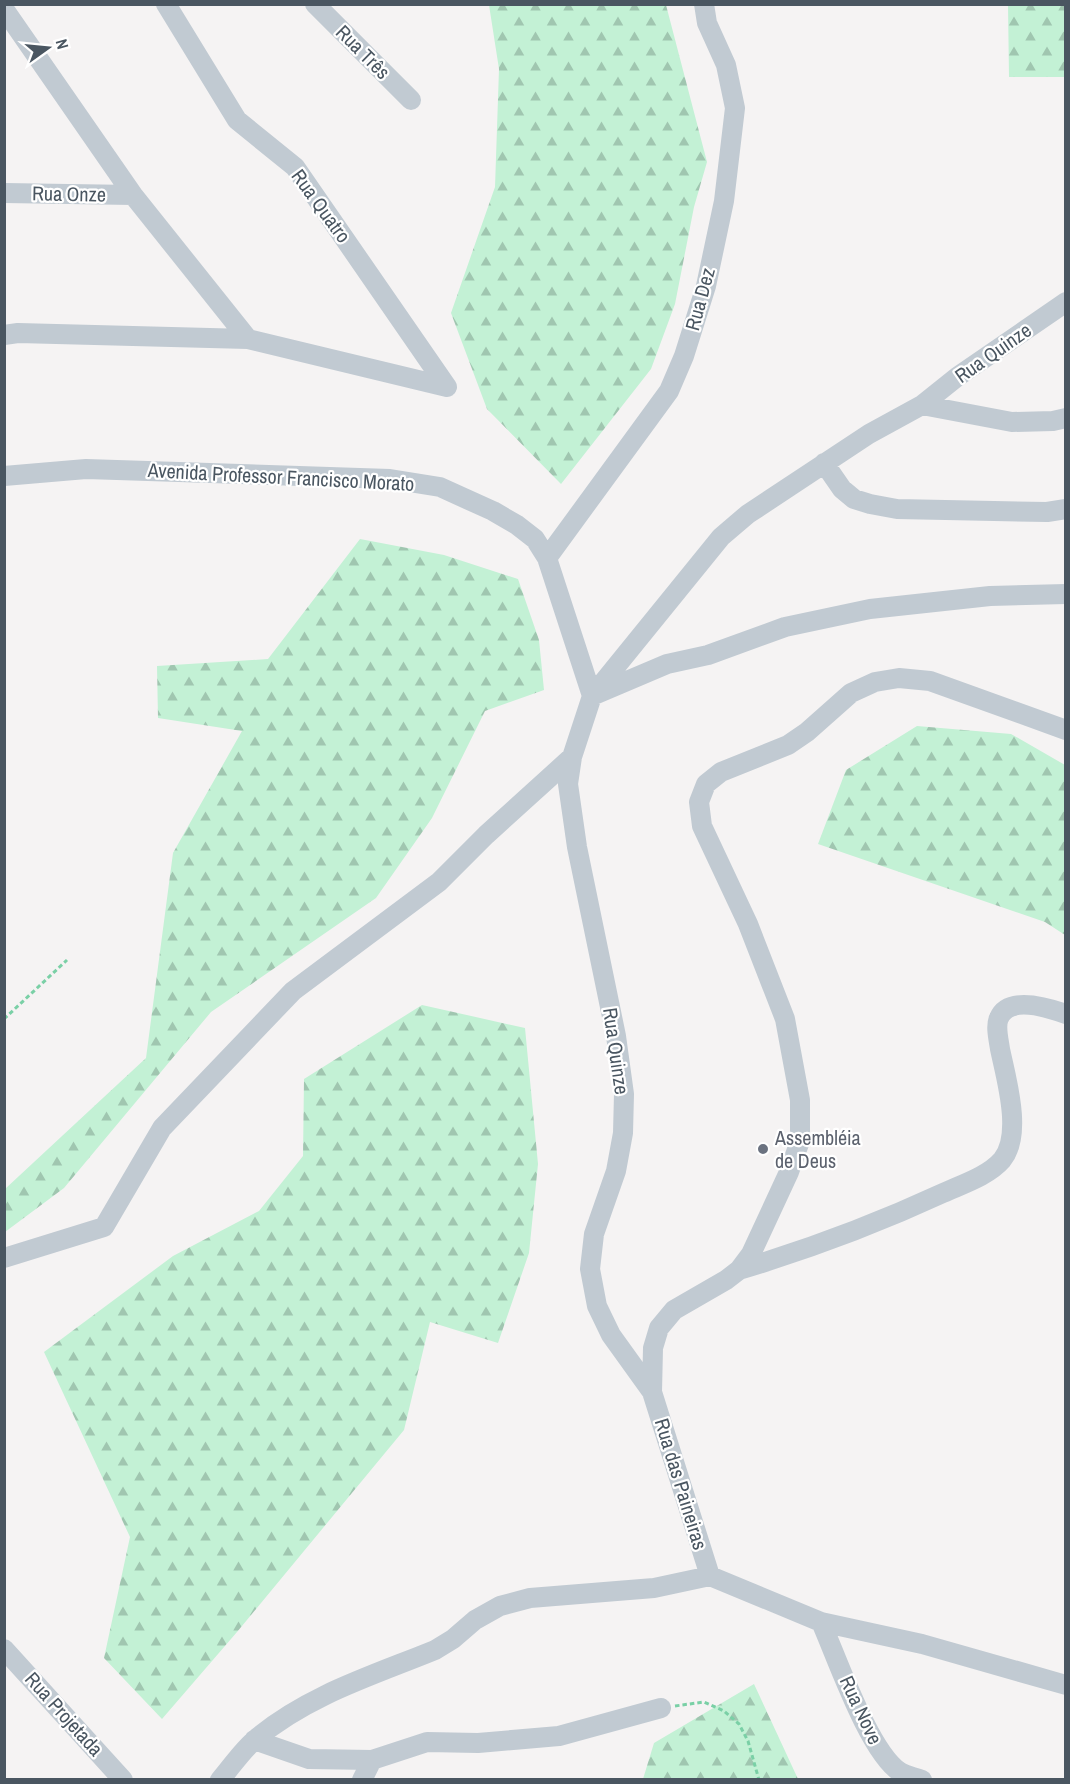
<svg xmlns="http://www.w3.org/2000/svg" width="1070" height="1784" viewBox="0 0 1070 1784" font-family="'Archivo Narrow',sans-serif">
<style>
.forest{fill:url(#forest-firs)}
.lines{fill:none;stroke-linecap:round;stroke-linejoin:round}
.path{stroke:#7ad0a6;stroke-width:3;stroke-dasharray:4.5 3;stroke-linecap:butt}
.minor{stroke:#c1cad2;stroke-width:20}
.worship-dot{fill:#6b7280;stroke:#fff;stroke-width:2}
.labels{text-anchor:middle;stroke-width:4.5;stroke-linejoin:round;paint-order:stroke}
.street-label{font-size:20px;fill:#4a5661;stroke:#fff}
.worship-label{font-size:20px;fill:#5b616d;stroke:#fff;text-anchor:start}
</style>
<defs>
<pattern id="forest-firs" width="22" height="20" patternUnits="userSpaceOnUse" patternTransform="scale(1.5)"><rect width="22" height="20" fill="#c3f1d5"/><path d="M5 1l3.5 6h-7zM16 11l3.5 6h-7z" fill="#a0c6b0"/></pattern>
</defs>
<rect width="100%" height="100%" fill="#f5f3f3"/>
<!-- forest -->
<path class="forest" d="M489 5H666L707 162 694 207 675 304 651 369 561 484 487 409 451 313 495 187 499 69Z
M1008 5H1065V77H1009Z
M360 539 444 555 518 579 539 640 544 690 485 711 432 818 376 898 211 1012 64 1188 5 1232V1189L146 1058 173 853 242 731 158 718 157 666 268 659Z
M917 726 1011 734 1065 765V935L1045 922 818 844 846 770Z
M422 1005 525 1028 538 1164 529 1253 498 1343 430 1322 404 1430 237 1632 162 1719 104 1658 130 1537 44 1352 173 1256 259 1211 303 1156 304 1079Z
M754 1684 798 1779H643L654 1743Z"/>
<g class="lines">
<!-- path -->
<path class="path" d="M4 1019 67 960
M675 1706 704 1702 724 1711 739 1724 748 1741 759 1780"/>
<!-- minor -->
<path class="minor" d="M166 4 237 120 295 167 447 387
M315 4 411 100
M4 9 133 195 248 339
M4 193 133 195
M4 335 18 333 248 339 447 387
M922 405 957 377 1066 302
M824 463 842 489 854 499 870 504 897 509 1047 512 1066 509
M4 476 86 469 390 479 440 487 493 511 517 525 535 539 547 558 592 696
M547 558 669 391 684 356 706 286 724 201 735 108 726 65 707 23 704 4
M594 695 667 664 708 655 785 627 870 609 990 596 1066 594
M4 1258 104 1227 162 1128 293 991 439 882 486 835 572 757
M739 1270C809 1249 876 1224 943 1193 963 1184 988 1176 1002 1160 1023 1135 1006 1078 1000 1049 999 1041 995 1026 999 1018 1009 995 1049 1008 1066 1014
M652 1392 653 1348 659 1328 674 1310 726 1280 739 1270 751 1254 789 1172 800 1141V1100L785 1019 748 924 702 826 699 802 706 784 721 772 788 745 807 732 851 693 875 682 899 678 930 681 1066 730
M710 1576 652 1392 611 1335 597 1306 590 1269 594 1234 616 1171 623 1133 624 1094 616 1036 577 847 568 784 572 757 592 696 721 537 748 514 869 434 922 405 1012 422 1053 421 1066 418
M710 1576 821 1622 922 1644 1066 1685
M821 1622C837 1658 869 1752 900 1772 906 1776 915 1777 922 1780
M4 1649 123 1780
M254 1740 309 1759 372 1760 427 1742 478 1743 559 1736 661 1708
M220 1780C232 1766 243 1749 257 1738 308 1695 374 1675 435 1650L453 1639 475 1620 500 1606 530 1598 654 1588 710 1576
M362 1780 372 1760"/>
</g>
<!-- markers -->
<circle class="worship-dot" cx="763" cy="1149" r="6"/>
<g class="labels">
<!-- street labels -->
<g class="street-label">
<text transform="translate(363 52) rotate(45)" y="7">Rua Três</text>
<text transform="translate(69 194) rotate(1)" y="7">Rua Onze</text>
<text transform="translate(321 206) rotate(54)" y="7">Rua Quatro</text>
<text transform="translate(700 299) rotate(-75)" y="7">Rua Dez</text>
<text transform="translate(993 353) rotate(-35)" y="7">Rua Quinze</text>
<text transform="translate(281 477) rotate(3)" y="7">Avenida Professor Francisco Morato</text>
<text transform="translate(616 1051) rotate(82)" y="7">Rua Quinze</text>
<text transform="translate(681 1484) rotate(73)" y="7">Rua das Paineiras</text>
<text transform="translate(861 1710) rotate(65)" y="7">Rua Nove</text>
<text transform="translate(64 1714) rotate(48)" y="7">Rua Projetada</text>
</g>
<!-- worship labels -->
<g class="worship-label">
<text x="775" y="1145">Assembléia<tspan x="775" dy="23">de Deus</tspan></text>
</g>
</g>
<!-- border -->
<rect width="1070" height="1784" fill="none" stroke="#4a5661" stroke-width="12"/>
<!-- north arrow -->
<g transform="translate(48 48) rotate(75)" stroke="#ffffff" stroke-width="4.5" paint-order="stroke">
<path d="M0-4.5L10 22L0 15L-10 22Z" fill="#4a5661"/>
<text y="-9" font-size="16" font-weight="bold" text-anchor="middle" fill="#4a5661">N</text>
</g>
</svg>
